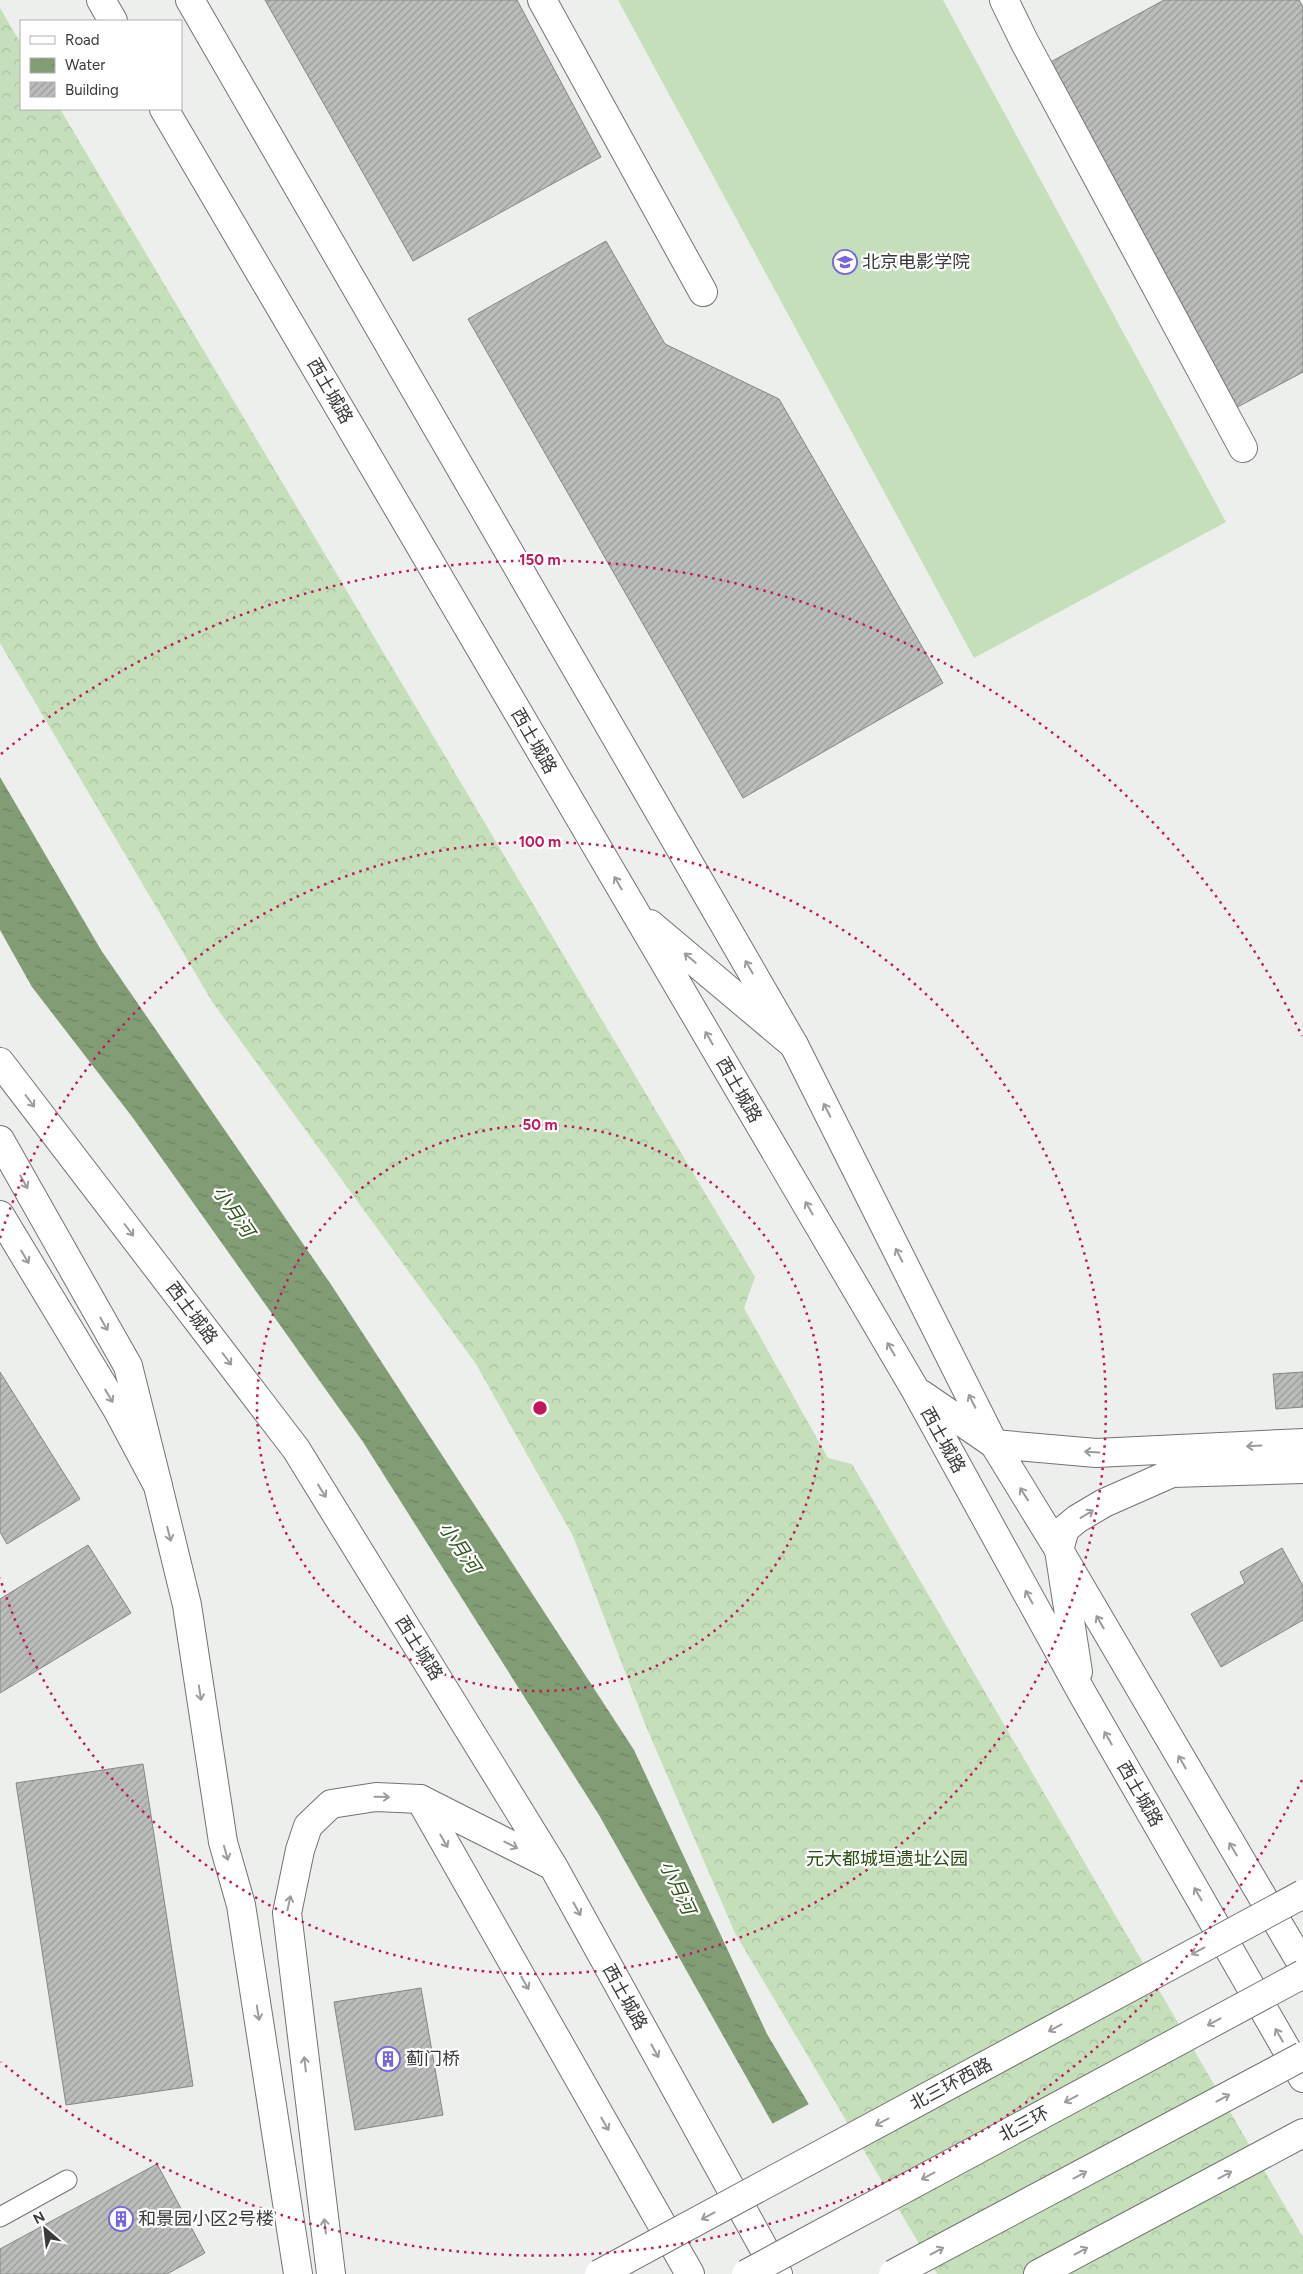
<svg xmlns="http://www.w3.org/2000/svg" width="1303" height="2274" viewBox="0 0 1303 2274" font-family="Figtree,'Noto Sans SC',sans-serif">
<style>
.forest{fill:url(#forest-crowns)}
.pitch{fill:#c5dfba}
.water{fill:url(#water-ripples)}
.pier{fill:#ecefeb}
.building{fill:url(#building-hatch);stroke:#858784}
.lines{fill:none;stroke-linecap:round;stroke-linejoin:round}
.lane-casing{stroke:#727471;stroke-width:21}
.street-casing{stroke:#727471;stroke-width:30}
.secondary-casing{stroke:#727471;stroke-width:30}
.highway-casing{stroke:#727471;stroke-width:30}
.lane{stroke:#fff;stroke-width:19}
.street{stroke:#fff;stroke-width:28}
.secondary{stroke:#fff;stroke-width:28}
.highway{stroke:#fff;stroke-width:28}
.secondary-bridge-casing{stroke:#727471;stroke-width:30;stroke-linecap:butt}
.highway-bridge-casing{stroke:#727471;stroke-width:30;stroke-linecap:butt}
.secondary-bridge{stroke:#fff;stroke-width:28}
.highway-bridge{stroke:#fff;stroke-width:28}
.oneway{stroke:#9c9c9c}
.ring{fill:none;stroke:#c2185b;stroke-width:2.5;stroke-dasharray:2.5 5}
.labels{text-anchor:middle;stroke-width:4.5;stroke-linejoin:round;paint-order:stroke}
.poi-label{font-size:18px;fill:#393a39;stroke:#fff;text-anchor:start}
.street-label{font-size:18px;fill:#393a39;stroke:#fff}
.park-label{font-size:18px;fill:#2a4e15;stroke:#fff}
.water-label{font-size:19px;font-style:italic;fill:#2f531b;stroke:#fff}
.centre{fill:#c2185b;stroke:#fff;stroke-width:2.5}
.ring-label{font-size:15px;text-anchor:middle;font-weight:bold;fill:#c2185b;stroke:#fff;stroke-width:4.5;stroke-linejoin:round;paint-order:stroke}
</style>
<defs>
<pattern id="forest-crowns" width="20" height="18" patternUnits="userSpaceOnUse" patternTransform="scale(1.25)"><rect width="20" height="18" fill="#c5dfba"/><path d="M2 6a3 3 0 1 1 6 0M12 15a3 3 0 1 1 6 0" fill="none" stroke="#aac0a1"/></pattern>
<pattern id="water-ripples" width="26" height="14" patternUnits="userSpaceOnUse" patternTransform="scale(1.25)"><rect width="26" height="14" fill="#829d76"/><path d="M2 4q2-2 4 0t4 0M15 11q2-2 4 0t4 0" fill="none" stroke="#6b8162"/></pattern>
<pattern id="building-hatch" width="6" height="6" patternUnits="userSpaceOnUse" patternTransform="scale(1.25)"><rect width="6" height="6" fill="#bbbdba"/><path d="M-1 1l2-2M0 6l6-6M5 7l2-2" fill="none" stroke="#999b98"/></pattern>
</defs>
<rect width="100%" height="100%" fill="#ecefeb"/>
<!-- forest -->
<path class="forest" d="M0 8 21 44V109H60L755 1277 744 1308 828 1458 852 1464 1303 2237V2274H937L735 1933 645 1724 573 1536 476 1364 213 1003 0 643Z"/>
<!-- pitch -->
<path class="pitch" d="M618 0H943L1226 522 974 658Z"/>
<!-- water -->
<path class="water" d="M0 777 101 950 332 1286 634 1750 767 2034 910 2274H857L599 1815 363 1442 133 1118 32 987 0 930Z"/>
<!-- pier -->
<path class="pier" d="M811 2103 912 2273V2274H854L770 2125Z"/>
<!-- building -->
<path class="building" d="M265 0H517L601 157 413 261Z
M1164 0H1299L1303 7V372L1232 410 1045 65Z
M606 241 665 344 779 399 943 683 743 798 468 319Z
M0 1372 80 1499 7 1544 0 1532Z
M1303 1372V1407L1276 1409 1273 1374Z
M88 1545 131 1613 0 1693V1599Z
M1282 1548 1303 1586V1620L1221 1667 1191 1614 1245 1583 1240 1572Z
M143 1764 193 2086 66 2105 16 1783Z
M421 1988 443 2115 355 2130 334 2002Z
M157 2164 205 2253 167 2274H0V2249Z"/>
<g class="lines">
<defs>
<path id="lane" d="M0 2217 67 2180"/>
<path id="street" d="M542 0 703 292
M1004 0 1024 41 1243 448"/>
<path id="secondary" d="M190 0 794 1045 994 1444 1059 1550 1303 1966
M0 1215 117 1409 158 1486 187 1605 223 1842 241 1905 298 2274
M994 1444 1096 1453 1303 1443
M1059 1550 1065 1529 1077 1519 1104 1503 1172 1473 1303 1469
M331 2274 287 1913 300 1850 308 1826 331 1804 376 1797 420 1799 690 2274
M1038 2274 1303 2133"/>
<path id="highway" d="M101 0 113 21
M164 109 916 1391 1082 1693 1303 2078
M650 924 794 1045
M0 1062 296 1449 553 1866 778 2274
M0 1140 128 1366 158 1486
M921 1394 994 1444
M1059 1550 1078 1672
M420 1799 553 1866"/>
</defs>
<!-- lane casing -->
<use href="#lane" class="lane-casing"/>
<!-- street casing -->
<use href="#street" class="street-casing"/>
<!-- secondary casing -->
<use href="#secondary" class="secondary-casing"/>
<!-- highway casing -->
<use href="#highway" class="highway-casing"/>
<!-- lane -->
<use href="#lane" class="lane"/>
<!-- street -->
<use href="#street" class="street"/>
<!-- secondary -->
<use href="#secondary" class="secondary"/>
<!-- highway -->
<use href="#highway" class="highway"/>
<defs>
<path id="secondary-bridge" d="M599 2274 1303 1894"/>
<path id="highway-bridge" d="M746 2274 1303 1974
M893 2274 1303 2056"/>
</defs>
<!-- secondary-bridge casing -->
<use href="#secondary-bridge" class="secondary-bridge-casing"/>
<!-- highway-bridge casing -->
<use href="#highway-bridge" class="highway-bridge-casing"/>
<!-- secondary-bridge -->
<use href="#secondary-bridge" class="secondary-bridge"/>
<!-- highway-bridge -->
<use href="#highway-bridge" class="highway-bridge"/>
</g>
<!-- one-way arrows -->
<defs><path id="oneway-shaft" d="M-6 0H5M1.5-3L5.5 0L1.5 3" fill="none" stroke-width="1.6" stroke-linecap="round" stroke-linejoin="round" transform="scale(1.25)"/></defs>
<g class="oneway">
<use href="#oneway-shaft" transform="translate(618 883) rotate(-120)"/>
<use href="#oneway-shaft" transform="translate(690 958) rotate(-140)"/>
<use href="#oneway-shaft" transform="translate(749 967) rotate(-120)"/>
<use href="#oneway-shaft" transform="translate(709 1038) rotate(-120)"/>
<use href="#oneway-shaft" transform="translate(30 1101) rotate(53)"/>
<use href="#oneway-shaft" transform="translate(827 1110) rotate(-117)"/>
<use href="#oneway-shaft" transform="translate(24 1182) rotate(61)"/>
<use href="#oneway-shaft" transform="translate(809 1208) rotate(-120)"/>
<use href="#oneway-shaft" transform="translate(129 1230) rotate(53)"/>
<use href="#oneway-shaft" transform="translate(899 1255) rotate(-117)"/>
<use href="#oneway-shaft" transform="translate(25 1257) rotate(59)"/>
<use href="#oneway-shaft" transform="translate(104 1324) rotate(60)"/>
<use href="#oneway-shaft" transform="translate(891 1349) rotate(-120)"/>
<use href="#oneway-shaft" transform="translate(227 1359) rotate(53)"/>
<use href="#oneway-shaft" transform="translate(109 1396) rotate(59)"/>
<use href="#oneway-shaft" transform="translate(972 1401) rotate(-117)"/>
<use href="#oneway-shaft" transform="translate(1254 1446) rotate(177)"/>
<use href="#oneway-shaft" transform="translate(1092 1452) rotate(-177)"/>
<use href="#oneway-shaft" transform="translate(322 1491) rotate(58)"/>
<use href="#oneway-shaft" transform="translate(1024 1494) rotate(-122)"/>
<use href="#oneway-shaft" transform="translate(1087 1514) rotate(-31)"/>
<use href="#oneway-shaft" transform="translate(169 1534) rotate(76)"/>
<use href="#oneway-shaft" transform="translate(1029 1597) rotate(-119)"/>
<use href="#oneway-shaft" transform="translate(1100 1622) rotate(-120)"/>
<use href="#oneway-shaft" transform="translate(200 1693) rotate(81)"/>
<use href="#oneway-shaft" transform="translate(1108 1738) rotate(-120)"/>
<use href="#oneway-shaft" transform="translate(1182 1762) rotate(-120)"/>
<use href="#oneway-shaft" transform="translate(382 1797) rotate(1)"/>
<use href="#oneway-shaft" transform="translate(444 1841) rotate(60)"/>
<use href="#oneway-shaft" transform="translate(511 1845) rotate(27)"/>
<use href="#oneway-shaft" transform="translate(1233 1849) rotate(-121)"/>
<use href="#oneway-shaft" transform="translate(226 1853) rotate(74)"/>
<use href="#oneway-shaft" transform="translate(1198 1894) rotate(-120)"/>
<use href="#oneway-shaft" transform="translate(289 1903) rotate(-78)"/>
<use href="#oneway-shaft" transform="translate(577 1909) rotate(61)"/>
<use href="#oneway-shaft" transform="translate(1198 1951) rotate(152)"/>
<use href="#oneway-shaft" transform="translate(525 1983) rotate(60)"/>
<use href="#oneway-shaft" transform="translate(258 2013) rotate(81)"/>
<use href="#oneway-shaft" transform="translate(1214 2022) rotate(152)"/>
<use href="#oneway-shaft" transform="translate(1055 2028) rotate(152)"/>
<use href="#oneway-shaft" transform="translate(1279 2035) rotate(-120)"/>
<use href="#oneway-shaft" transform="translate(655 2051) rotate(61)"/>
<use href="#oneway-shaft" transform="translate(305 2064) rotate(-97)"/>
<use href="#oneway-shaft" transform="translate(1223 2098) rotate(-28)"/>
<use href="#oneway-shaft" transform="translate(1071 2099) rotate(152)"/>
<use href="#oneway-shaft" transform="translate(882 2122) rotate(152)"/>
<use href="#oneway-shaft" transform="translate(605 2124) rotate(60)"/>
<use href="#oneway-shaft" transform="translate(1080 2175) rotate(-28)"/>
<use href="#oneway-shaft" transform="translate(1225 2175) rotate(-28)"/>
<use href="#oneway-shaft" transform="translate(928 2176) rotate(152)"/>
<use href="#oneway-shaft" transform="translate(708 2216) rotate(152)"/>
<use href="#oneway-shaft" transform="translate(325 2226) rotate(-97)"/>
<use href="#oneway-shaft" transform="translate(937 2251) rotate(-28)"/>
<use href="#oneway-shaft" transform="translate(1081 2251) rotate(-28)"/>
</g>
<!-- distance rings -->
<g class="ring">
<circle cx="540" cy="1408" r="283"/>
<path d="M0 1238A566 566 0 1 1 0 1578"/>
<path d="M1302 1780A848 848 0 0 1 1 2062M1 754A848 848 0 0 1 1302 1036"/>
</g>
<!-- icons -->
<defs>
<symbol id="university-ring" viewBox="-11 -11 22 22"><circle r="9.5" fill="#fff" stroke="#7665e0" stroke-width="1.5"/><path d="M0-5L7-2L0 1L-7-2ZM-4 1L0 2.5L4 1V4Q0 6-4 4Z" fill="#7665e0"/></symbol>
<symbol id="building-ring" viewBox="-11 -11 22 22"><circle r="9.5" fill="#fff" stroke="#7665e0" stroke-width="1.5"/><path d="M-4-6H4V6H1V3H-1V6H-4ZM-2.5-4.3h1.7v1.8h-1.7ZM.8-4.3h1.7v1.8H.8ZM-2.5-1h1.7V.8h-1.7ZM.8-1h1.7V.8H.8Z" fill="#7665e0"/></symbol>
</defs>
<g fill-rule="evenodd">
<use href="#university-ring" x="831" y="248" width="28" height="28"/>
<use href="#building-ring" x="374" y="2045" width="28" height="28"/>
<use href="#building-ring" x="107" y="2205" width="28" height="28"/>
</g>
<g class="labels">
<!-- poi labels -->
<g class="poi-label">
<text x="862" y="268">北京电影学院</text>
<text x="406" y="2065">蓟门桥</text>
<text x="138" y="2225">和景园小区2号楼</text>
</g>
<!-- street labels -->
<g class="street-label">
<text transform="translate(330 391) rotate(60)" y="6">西土城路</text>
<text transform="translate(534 741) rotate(60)" y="6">西土城路</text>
<text transform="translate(739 1090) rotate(60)" y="6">西土城路</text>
<text transform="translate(192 1313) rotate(53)" y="6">西土城路</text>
<text transform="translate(943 1440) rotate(61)" y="6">西土城路</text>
<text transform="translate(419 1648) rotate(58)" y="6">西土城路</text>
<text transform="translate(1140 1794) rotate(60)" y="6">西土城路</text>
<text transform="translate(625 1997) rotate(61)" y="6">西土城路</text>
<text transform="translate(951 2084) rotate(-28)" y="6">北三环西路</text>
<text transform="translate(1024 2124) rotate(-28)" y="6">北三环</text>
</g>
<!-- park labels -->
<g class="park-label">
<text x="887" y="1865">元大都城垣遗址公园</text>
</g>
<!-- water labels -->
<g class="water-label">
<text transform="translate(234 1211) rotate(56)" y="7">小月河</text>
<text transform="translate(460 1547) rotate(56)" y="7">小月河</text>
<text transform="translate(678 1887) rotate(65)" y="7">小月河</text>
</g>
</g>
<circle cx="540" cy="1408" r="8" class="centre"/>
<g class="ring-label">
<text x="540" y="565">150 m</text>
<text x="540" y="847">100 m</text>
<text x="540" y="1130">50 m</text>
</g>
<!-- legend -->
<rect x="20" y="20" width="162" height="90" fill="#ffffff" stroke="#b0b0b0"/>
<rect x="30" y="36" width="25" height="8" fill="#ffffff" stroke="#b0b0b0"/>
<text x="65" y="45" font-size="15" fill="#393a39">Road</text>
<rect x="30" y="58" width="25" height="15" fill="url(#water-ripples)" stroke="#b0b0b0"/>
<text x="65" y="70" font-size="15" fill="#393a39">Water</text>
<rect x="30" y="82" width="25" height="15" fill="url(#building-hatch)" stroke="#b0b0b0"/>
<text x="65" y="95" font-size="15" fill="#393a39">Building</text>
<!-- north arrow -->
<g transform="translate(45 2229) rotate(332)" stroke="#ffffff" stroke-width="4" paint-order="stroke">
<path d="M0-4L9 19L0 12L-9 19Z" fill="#393a39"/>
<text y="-8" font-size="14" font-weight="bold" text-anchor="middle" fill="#393a39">N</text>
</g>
</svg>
